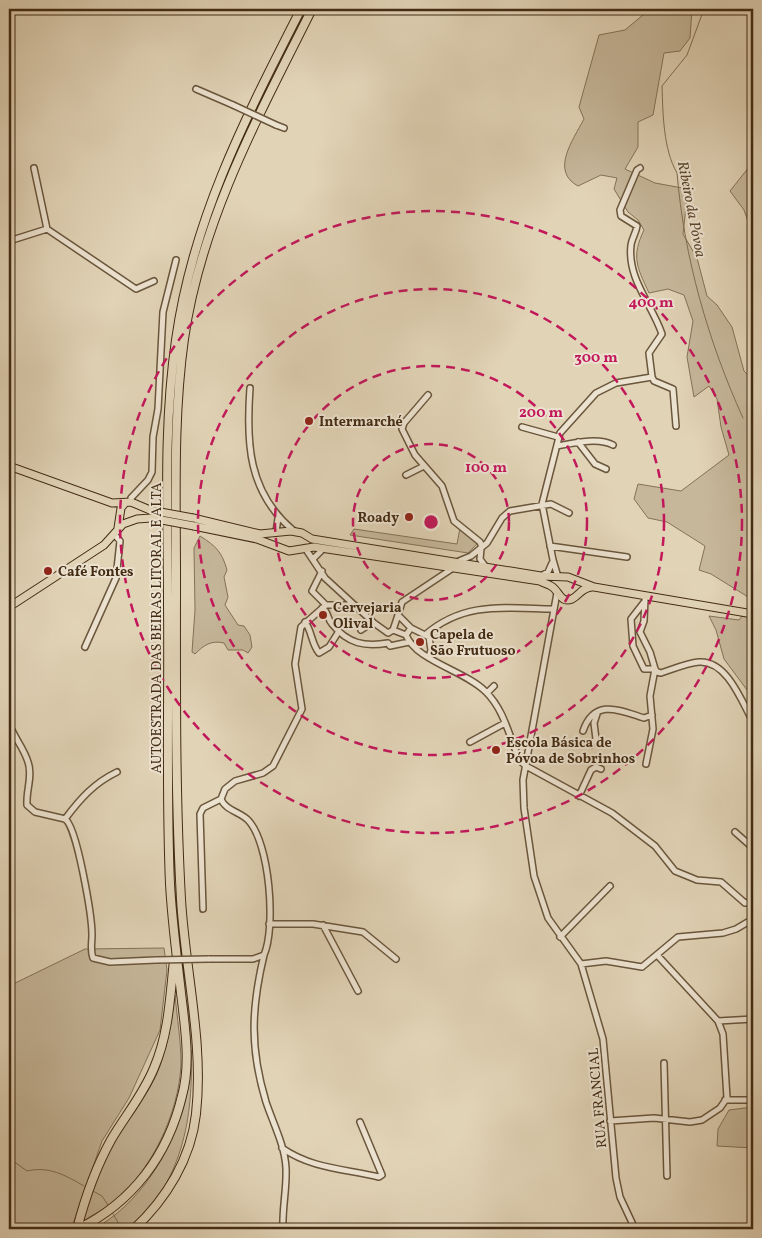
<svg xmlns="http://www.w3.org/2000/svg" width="762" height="1238" viewBox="0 0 762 1238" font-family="Vollkorn,serif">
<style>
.green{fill:#c6b79a;stroke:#847257}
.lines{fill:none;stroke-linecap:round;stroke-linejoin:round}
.stream{stroke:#816e54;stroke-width:1}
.minor-casing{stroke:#6a563c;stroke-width:8}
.major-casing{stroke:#432c14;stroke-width:9}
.highway-casing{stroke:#432c14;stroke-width:10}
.minor{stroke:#ece2d0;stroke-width:5}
.major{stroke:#e1d3b6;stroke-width:7}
.highway{stroke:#e1d3b6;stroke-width:8}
.minor-bridge-casing{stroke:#6a563c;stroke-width:8;stroke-linecap:butt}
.major-bridge-casing{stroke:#432c14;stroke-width:9;stroke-linecap:butt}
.minor-bridge{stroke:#ece2d0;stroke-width:5}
.major-bridge{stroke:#e1d3b6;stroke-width:7}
.ring{fill:none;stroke:#c2185b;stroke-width:2.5;stroke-dasharray:9 6}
.poi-dot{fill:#8f2418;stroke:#ece2d0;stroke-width:2}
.labels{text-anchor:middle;stroke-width:4;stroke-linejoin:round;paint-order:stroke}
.poi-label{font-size:14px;font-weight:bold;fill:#432c14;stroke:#ece2d0;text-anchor:start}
.street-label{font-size:14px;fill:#432c14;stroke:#ece2d0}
.water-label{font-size:15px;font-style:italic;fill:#5d482f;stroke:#ece2d0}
.centre{fill:#c2185b;stroke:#ece2d0;stroke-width:2.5}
.ring-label{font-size:15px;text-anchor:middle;font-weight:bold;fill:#c2185b;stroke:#ece2d0;stroke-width:4;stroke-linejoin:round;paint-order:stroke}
</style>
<rect width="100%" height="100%" fill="#e1d3b6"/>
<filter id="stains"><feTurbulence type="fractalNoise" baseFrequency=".004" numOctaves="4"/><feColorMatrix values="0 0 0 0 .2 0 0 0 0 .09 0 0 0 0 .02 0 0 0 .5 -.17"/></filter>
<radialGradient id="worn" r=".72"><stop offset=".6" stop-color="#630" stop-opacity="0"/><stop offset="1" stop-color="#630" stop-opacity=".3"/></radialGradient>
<!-- green -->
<path class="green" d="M650 9H692L690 38 680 51 664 53 653 115 638 122V147L625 169 655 183 688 189 683 234 697 258 707 296 717 305 732 327 744 371 753 380V600L711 574 699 570 705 546 667 522 648 518 634 499 638 484 681 491 729 455 721 427 717 399 709 386 694 397 687 357 693 321 684 295 668 289 649 293C637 267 631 257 644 230L638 220 628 212 614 189 617 178 601 175 578 186C550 171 573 140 584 119L579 107 599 35 625 30Z
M753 162V235L744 210 730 191Z
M460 528 477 544 468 553 350 535 354 529 457 544Z
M200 536C216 546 222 552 227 570L224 577 228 597 225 605 238 625 244 626 250 635 252 647 248 653 243 650H228L224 643C211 640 204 645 195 654L192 652 195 610 194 548Z
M753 601V698L724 659 716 630 709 616 739 620Z
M164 948 167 970 160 1030 129 1098 102 1141 73 1224 63 1229H9V986L85 949Z
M175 995C177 1017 181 1041 181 1064 179 1113 151 1173 111 1204 103 1210 92 1215 82 1222 90 1194 99 1165 114 1140 129 1116 150 1094 160 1066 168 1043 172 1019 175 995Z
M191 1050C194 1117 182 1184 129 1229H94C139 1204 169 1156 183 1108 189 1090 189 1069 191 1050Z
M753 1107V1148L717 1146 718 1129 729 1110Z"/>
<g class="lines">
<!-- stream -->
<path class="stream" d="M704 9 687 55 662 86C663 113 663 149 677 173 684 257 708 341 743 418
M9 1158 27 1171C49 1166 65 1175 84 1186
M93 1191 102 1196 108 1205
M113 1214 122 1229"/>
<defs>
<path id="minor" d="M196 89 233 105
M276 125 284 128
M640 168 637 170 620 210 621 216 637 226C636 233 632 238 631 245 627 279 652 304 662 334L649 353 652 377 654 381 673 389 676 426
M47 229 136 289 154 281
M9 241 47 229 34 168
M250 388C246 443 248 493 294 531
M428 395 404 423 402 429 415 455 442 486 454 521 480 542 482 547
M522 427 558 437
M578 442 595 464 606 469
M557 446C573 443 598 437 613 445
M406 475 424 466
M131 502V498L148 480 152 472 153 437 158 409 163 312 176 260
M276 532 278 518
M550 546 627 557
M305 548 325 578 374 623 388 633 393 630
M481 549 480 559 485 566
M313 559 324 548
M459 561 471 556 487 543 502 518 510 511 551 504 569 513
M322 571 312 591 326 605
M541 576 548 572 552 563
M558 577 553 560 542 504 560 433 596 393 616 383 652 377
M557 593 523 780 524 808 534 876 548 918 581 964 603 1039 616 1178 620 1197 635 1229
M645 599 644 621 640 632 650 652 655 669 650 696 653 729 646 764
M645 601 631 619 633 646 644 669H655L657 672 661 673C673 669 687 663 699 662 727 660 742 702 753 722
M326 605H348L355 607
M322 608C329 612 327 619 332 624 348 644 365 647 388 643L390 646 409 642
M398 615 402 602 453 568
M305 622C312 631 311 643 319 653L329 647 339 631
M361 630 373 622
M393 630 406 635 411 628 429 637 431 650 429 657
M393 630 398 615 411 628
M406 635C416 661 466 671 486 692 505 711 509 737 520 761L526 766 612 813 655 846 675 871 697 880 721 882 745 903 753 902
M425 635C464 601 505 608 553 609
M85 647 116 578 120 541 114 534
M487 693 494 686
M9 723C13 736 24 748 28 762 33 776 26 790 27 805L35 812 65 819C80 799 94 783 117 772
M583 731C595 697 621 711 644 718L652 715
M470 742 505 723
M591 745 596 739 594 723 597 714
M579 796 591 770 596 767 601 769
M221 799 225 789 235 781 263 773 273 766 302 709 295 664 301 627 326 605
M65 819C77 826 92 917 92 935 92 943 90 950 93 958L110 962 156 960
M735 832 753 848
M203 909 200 814 203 808 221 799
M269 924H313L363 932 396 959
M323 925 358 991
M560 937 610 886
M264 955C251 1009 250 1049 266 1102 273 1123 285 1146 286 1168 287 1188 282 1209 283 1229
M208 959H253L264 955C276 928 270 843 248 820 240 812 225 810 221 799
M581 964 606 961 642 967 678 937 723 933 736 929 753 919
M718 1021 753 1019
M664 1063 667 1176
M725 1100H753
M610 1121 654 1118 690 1122 702 1120 720 1108 727 1098 723 1034 718 1021 658 956
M282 1148C312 1169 346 1169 379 1177L382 1175 360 1122"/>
<path id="major" d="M9 466 112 503 131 502 150 510
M193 518 260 534 291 531 302 533 312 539 541 576 568 577 594 587 753 614
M194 526 257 539 289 551 314 547 540 581C543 583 548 584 551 586 559 590 560 604 572 599 580 595 581 588 592 587
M118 528 121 508 125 503
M9 607 104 545 123 524 137 519 151 518"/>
<path id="highway" d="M77 1229C85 1198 95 1169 111 1140 125 1116 143 1095 154 1068 169 1033 170 997 174 960
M78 1229C133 1202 168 1155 182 1096 191 1064 185 1027 181 993 177 957 172 921 170 884 166 791 169 698 168 605 168 517 163 428 176 340 193 218 246 117 301 9
M134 1229C166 1199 191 1159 196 1114 204 1043 185 970 181 899 175 791 176 683 176 574 176 496 173 417 184 339 201 220 259 115 312 9"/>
</defs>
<!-- minor casing -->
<use href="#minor" class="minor-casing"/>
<!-- major casing -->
<use href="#major" class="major-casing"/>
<!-- highway casing -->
<use href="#highway" class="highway-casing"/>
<!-- minor -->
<use href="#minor" class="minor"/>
<!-- major -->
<use href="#major" class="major"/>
<!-- highway -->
<use href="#highway" class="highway"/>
<defs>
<path id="minor-bridge" d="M233 105 276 125
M156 960 208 959"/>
<path id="major-bridge" d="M150 510 193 518
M151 518 194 526"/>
</defs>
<!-- minor-bridge casing -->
<use href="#minor-bridge" class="minor-bridge-casing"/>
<!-- major-bridge casing -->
<use href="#major-bridge" class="major-bridge-casing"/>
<!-- minor-bridge -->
<use href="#minor-bridge" class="minor-bridge"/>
<!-- major-bridge -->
<use href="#major-bridge" class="major-bridge"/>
</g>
<!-- distance rings -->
<g class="ring">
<circle cx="431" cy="522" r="78"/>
<circle cx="431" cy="522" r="156"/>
<circle cx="431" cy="522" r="233"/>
<circle cx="431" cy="522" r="311"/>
</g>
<!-- markers -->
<g class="poi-dot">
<circle cx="309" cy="421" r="5"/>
<circle cx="409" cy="517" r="5"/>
<circle cx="48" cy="571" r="5"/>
<circle cx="323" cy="615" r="5"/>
<circle cx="420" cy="642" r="5"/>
<circle cx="496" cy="750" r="5"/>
</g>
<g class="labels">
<!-- poi labels -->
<g class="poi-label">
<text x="319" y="426">Intermarché</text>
<text x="399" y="522" text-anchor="end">Roady</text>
<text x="58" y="576">Café Fontes</text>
<text x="333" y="612">Cervejaria<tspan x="333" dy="16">Olival</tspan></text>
<text x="430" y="639">Capela de<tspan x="430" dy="16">São Frutuoso</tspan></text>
<text x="506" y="747">Escola Básica de<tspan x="506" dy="16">Póvoa de Sobrinhos</tspan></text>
</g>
<!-- street labels -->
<g class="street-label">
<text transform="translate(156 628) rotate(-90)" y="5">AUTOESTRADA DAS BEIRAS LITORAL E ALTA</text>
<text transform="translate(597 1098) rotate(-95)" y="5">RUA FRANCIAL</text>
</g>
<!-- water labels -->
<g class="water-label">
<text transform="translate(692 209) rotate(79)" y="5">Ribeiro da Póvoa</text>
</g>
</g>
<circle cx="431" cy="522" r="8" class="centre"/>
<g class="ring-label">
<text x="651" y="307">400 m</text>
<text x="596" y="362">300 m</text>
<text x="541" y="417">200 m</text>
<text x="486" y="472">100 m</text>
</g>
<!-- margin -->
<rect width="762" height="1238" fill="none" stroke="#e1d3b6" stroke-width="30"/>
<rect x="10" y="10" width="742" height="1218" fill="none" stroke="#432c14" stroke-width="2.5"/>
<rect x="15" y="15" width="732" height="1208" fill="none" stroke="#432c14"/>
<rect width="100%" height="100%" filter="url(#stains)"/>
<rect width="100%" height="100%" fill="url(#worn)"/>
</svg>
